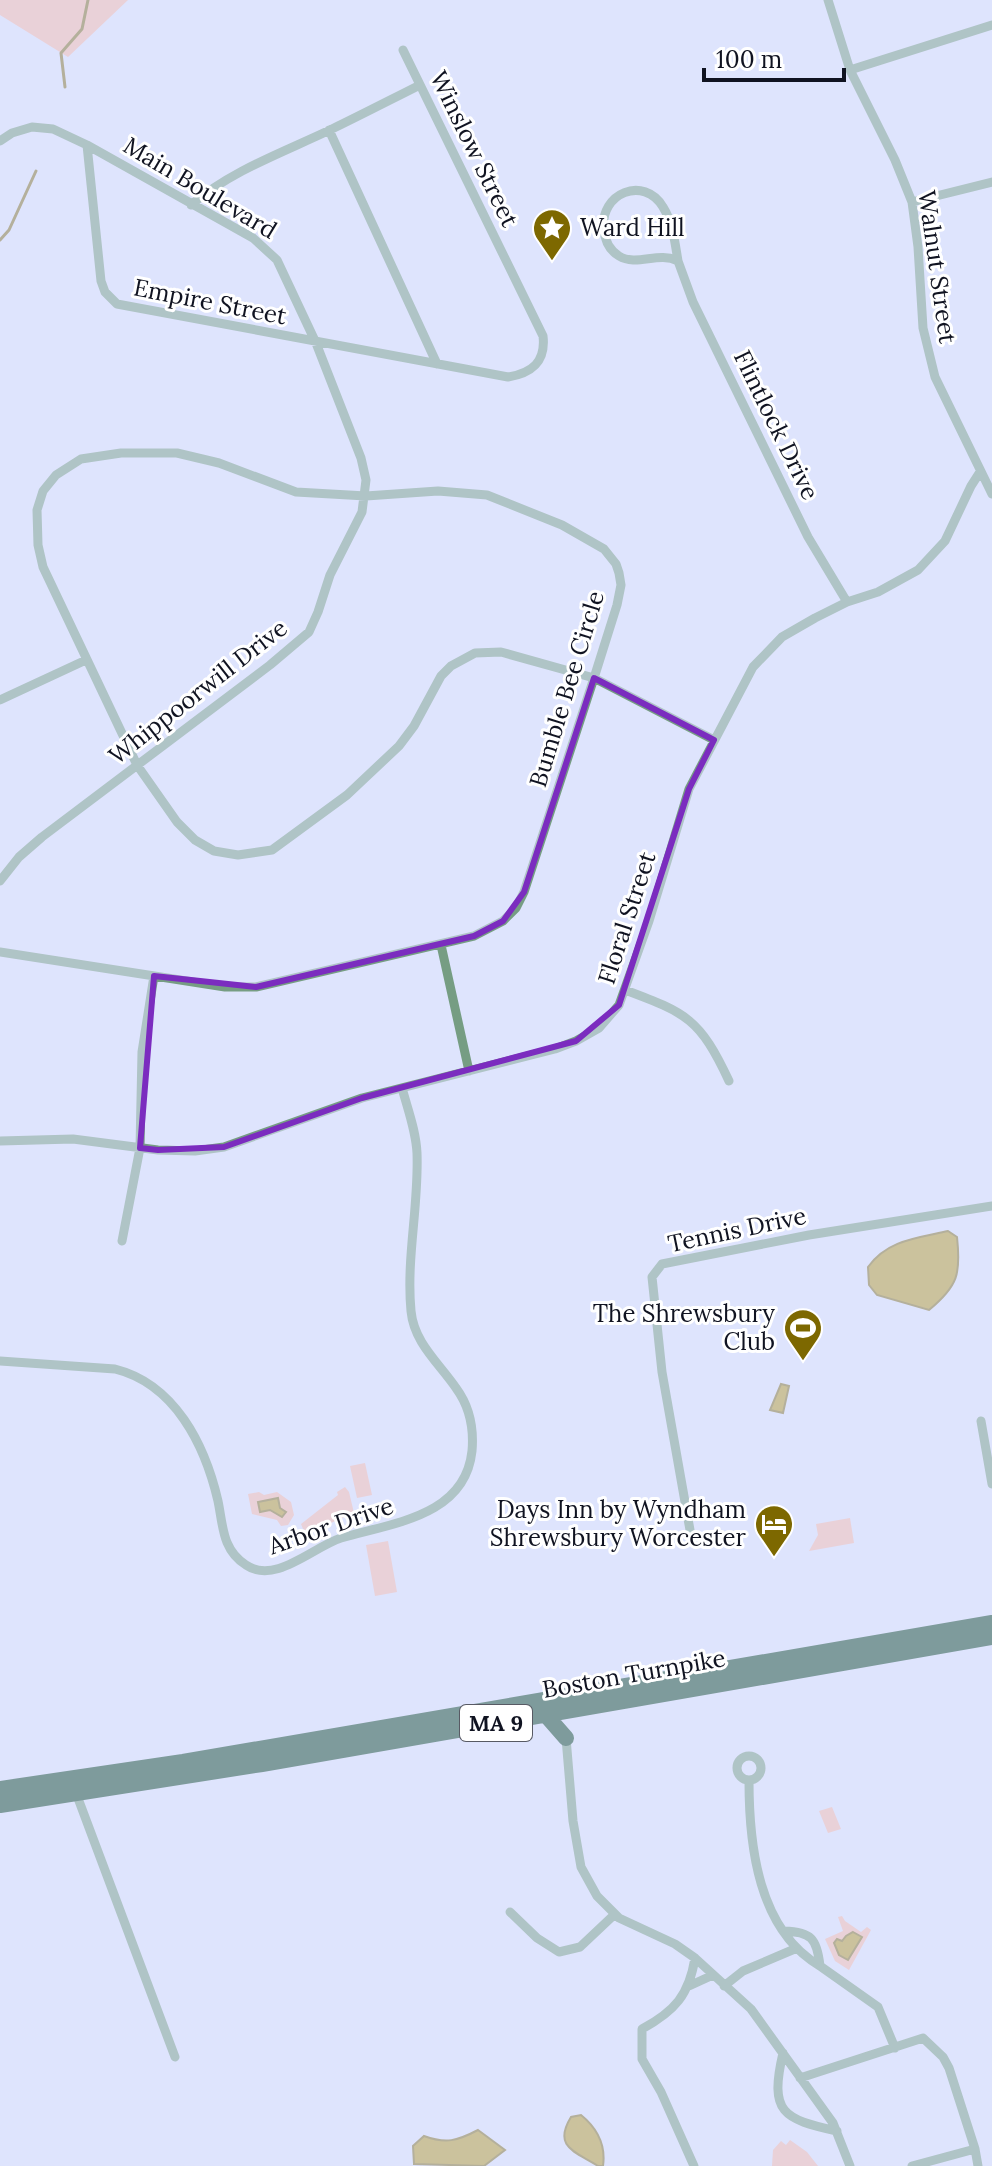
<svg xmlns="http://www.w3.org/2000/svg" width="992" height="2166" viewBox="0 0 992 2166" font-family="Lora,serif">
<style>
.green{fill:#f7baaa}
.water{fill:#b39928;stroke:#827126;stroke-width:2}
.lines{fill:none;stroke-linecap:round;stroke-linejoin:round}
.stream{stroke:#827126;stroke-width:3}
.street{stroke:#769d83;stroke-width:9}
.highway{stroke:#0a4326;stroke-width:16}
.marked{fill:none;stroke:#7b2cbf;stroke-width:6;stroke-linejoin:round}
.labels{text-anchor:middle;stroke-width:6;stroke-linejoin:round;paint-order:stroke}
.shield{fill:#fff;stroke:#585a64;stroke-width:2}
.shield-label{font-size:22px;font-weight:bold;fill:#101321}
.street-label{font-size:24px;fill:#101321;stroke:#fff}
.poi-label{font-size:24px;fill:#101321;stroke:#fff;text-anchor:end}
</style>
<rect width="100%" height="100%" fill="#dee4fd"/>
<!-- green -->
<path class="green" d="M0 0H128L68 57 0 15Z
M365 1463 372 1495 357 1498 350 1466Z
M345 1487 349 1492 354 1513 310 1532 303 1529 301 1524 338 1495 337 1492Z
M259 1492 264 1495 277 1492 291 1502 294 1515 288 1525 281 1526 277 1520 252 1514 248 1494Z
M850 1518 854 1543 809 1551 818 1535 816 1524Z
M388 1541 397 1592 375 1596 366 1545Z
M832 1807 841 1829 828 1833 819 1811Z
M842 1916 845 1921 861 1932 867 1927 871 1930 849 1970 835 1961 825 1939 843 1931 838 1917Z
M790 2140 807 2152 818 2166H772L773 2150 781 2141 786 2145Z"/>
<!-- water -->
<path class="water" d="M948 1231 957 1237C961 1274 958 1286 929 1310L877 1295 869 1285 868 1267C887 1240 917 1238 948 1231Z
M781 1384 789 1386 783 1413 770 1410Z
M278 1498 280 1508 286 1512 282 1517 270 1510 260 1512 258 1502Z
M853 1932 862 1937 848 1960 839 1955 834 1943 837 1939 842 1941 846 1936Z
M581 2115C597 2128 606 2145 603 2166H598C577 2152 552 2148 571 2117Z
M478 2130 505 2150 484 2166 414 2164 413 2146 424 2136C446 2144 457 2141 478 2130Z"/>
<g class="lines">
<!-- stream -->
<path class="stream" d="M65 87 61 53 82 29 88 0
M0 240 9 230 36 171"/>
<!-- street -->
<path class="street" d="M828 0 850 70 895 160 912 202 918 247 923 328 935 377 992 494
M850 70 992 25
M329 130 437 364
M0 141 12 133 32 127 53 129 87 145 253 238 277 260 316 343 361 458 366 480 362 512 330 575 318 612 309 632 270 665 42 837 19 857 0 881
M87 145 101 281 105 292 117 304 508 377C532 373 546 362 543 336L403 50
M912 202 992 182
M191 205C232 170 284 152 332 129 361 115 390 100 420 85
M678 261C675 243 673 223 663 207 644 175 599 193 604 230 605 241 609 250 619 256 637 267 658 251 678 261L693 302 808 537 847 602
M0 700 86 660
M441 945 469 1071
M0 952 225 987H256L474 936 503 921 516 908 524 892 594 678 617 605 621 585 619 573 616 564 604 549 562 525 487 495 438 491 366 496 296 492 219 463 177 453H121L81 459 56 475 43 491 37 510 38 545 43 567 137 765 177 822 195 840 214 851 238 855 272 850 347 795 399 746 414 726 441 676 451 666 475 653 501 652 594 678 714 740
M625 990C687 1013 700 1019 729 1081
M0 1141 73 1139 158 1150 195 1151 224 1147 362 1098 555 1049 576 1041 599 1028 619 1005 649 921 689 789 753 667 782 637 815 618 847 602 878 592 918 570 945 541 971 486 980 472
M122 1241 140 1148 142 1052 154 976
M0 1361 115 1369C175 1384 205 1445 218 1501 223 1525 222 1550 246 1565 275 1585 313 1547 341 1538 391 1523 465 1517 472 1451 474 1428 470 1407 456 1388 439 1363 414 1343 411 1311 406 1258 419 1206 417 1153 416 1131 408 1110 402 1088
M981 1421 992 1484
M690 1530 662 1372 652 1277 662 1264 809 1235 992 1206
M566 1738 573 1821 581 1867 597 1896 619 1918 675 1944 695 1958 751 2009 833 2123 850 2166
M737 1768a12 12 0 1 1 24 0a12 12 0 1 1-24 0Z
M749 1781C749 1845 758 1930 820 1966 817 1938 811 1932 784 1931
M76 1793 175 2057
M510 1912 537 1938 559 1952 580 1947 615 1914
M820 1966 878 2007 895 2048
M689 1986 713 1975
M724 1986 743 1971 797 1948
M783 2053C769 2113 783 2119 837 2131
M800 2078 923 2038 943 2057 949 2068 975 2149 912 2166
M975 2149 978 2166
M694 2166 661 2092 642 2059V2029C675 2011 689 1995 695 1958"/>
<!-- highway -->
<path class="highway" d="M545 1714 566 1738
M0 1789 183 1762 992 1623
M0 1805 262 1764 992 1637"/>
</g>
<!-- marked area -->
<path d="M0 0H992V2166H0ZM594 678 714 740 689 789 619 1005 576 1041 362 1098 224 1147 158 1150 140 1148 154 976 256 987 474 936 503 921 524 892Z" fill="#dee4fd" fill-opacity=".55" fill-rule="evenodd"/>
<path class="marked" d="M594 678 714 740 689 789 619 1005 576 1041 362 1098 224 1147 158 1150 140 1148 154 976 256 987 474 936 503 921 524 892Z"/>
<!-- icons -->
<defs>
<symbol id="sight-pin" viewBox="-11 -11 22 30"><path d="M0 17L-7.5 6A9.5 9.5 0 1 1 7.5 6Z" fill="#7d6800" stroke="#fff"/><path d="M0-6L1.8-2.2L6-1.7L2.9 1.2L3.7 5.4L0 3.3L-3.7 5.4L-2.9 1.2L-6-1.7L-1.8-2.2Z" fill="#fff"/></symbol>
<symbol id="stadium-pin" viewBox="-11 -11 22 30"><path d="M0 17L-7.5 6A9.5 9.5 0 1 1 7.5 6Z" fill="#7d6800" stroke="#fff"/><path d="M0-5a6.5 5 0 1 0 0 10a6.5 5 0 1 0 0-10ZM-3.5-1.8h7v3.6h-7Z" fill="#fff"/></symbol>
<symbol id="hotel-pin" viewBox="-11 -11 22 30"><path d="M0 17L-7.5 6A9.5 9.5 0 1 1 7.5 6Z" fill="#7d6800" stroke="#fff"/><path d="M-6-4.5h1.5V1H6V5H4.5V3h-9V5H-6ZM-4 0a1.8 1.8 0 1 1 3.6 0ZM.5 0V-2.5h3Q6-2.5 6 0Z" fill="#fff"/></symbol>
</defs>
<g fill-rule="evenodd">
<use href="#sight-pin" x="530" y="206" width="44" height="60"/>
<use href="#stadium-pin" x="781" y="1306" width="44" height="60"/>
<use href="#hotel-pin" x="752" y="1502" width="44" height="60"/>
</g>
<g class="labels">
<!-- shield labels -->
<rect class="shield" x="460" y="1705" width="72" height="36" rx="6"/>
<g class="shield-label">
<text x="496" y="1731">MA 9</text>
</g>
<!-- street labels -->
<g class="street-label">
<text transform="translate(474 149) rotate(64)" y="8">Winslow Street</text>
<text transform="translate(200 188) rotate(31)" y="8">Main Boulevard</text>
<text transform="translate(937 267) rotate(82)" y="8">Walnut Street</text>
<text transform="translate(210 302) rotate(11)" y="8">Empire Street</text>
<text transform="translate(776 425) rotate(64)" y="8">Flintlock Drive</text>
<text transform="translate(567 689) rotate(-73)" y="8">Bumble Bee Circle</text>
<text transform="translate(198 692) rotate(-38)" y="8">Whippoorwill Drive</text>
<text transform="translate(627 918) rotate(-72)" y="8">Floral Street</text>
<text transform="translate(737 1230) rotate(-12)" y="8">Tennis Drive</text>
<text transform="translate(331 1526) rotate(-19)" y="8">Arbor Drive</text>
<text transform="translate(634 1674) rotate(-10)" y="8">Boston Turnpike</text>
</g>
<!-- poi labels -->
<g class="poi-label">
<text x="580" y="236" text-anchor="start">Ward Hill</text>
<text x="775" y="1322">The Shrewsbury<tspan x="775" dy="28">Club</tspan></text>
<text x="746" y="1518">Days Inn by Wyndham<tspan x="746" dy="28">Shrewsbury Worcester</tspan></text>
</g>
</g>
<!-- scale -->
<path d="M704 68v12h140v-12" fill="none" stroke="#101321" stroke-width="4"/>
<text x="716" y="68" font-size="24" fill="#101321" stroke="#ffffff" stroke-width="6" paint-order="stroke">100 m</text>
</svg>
